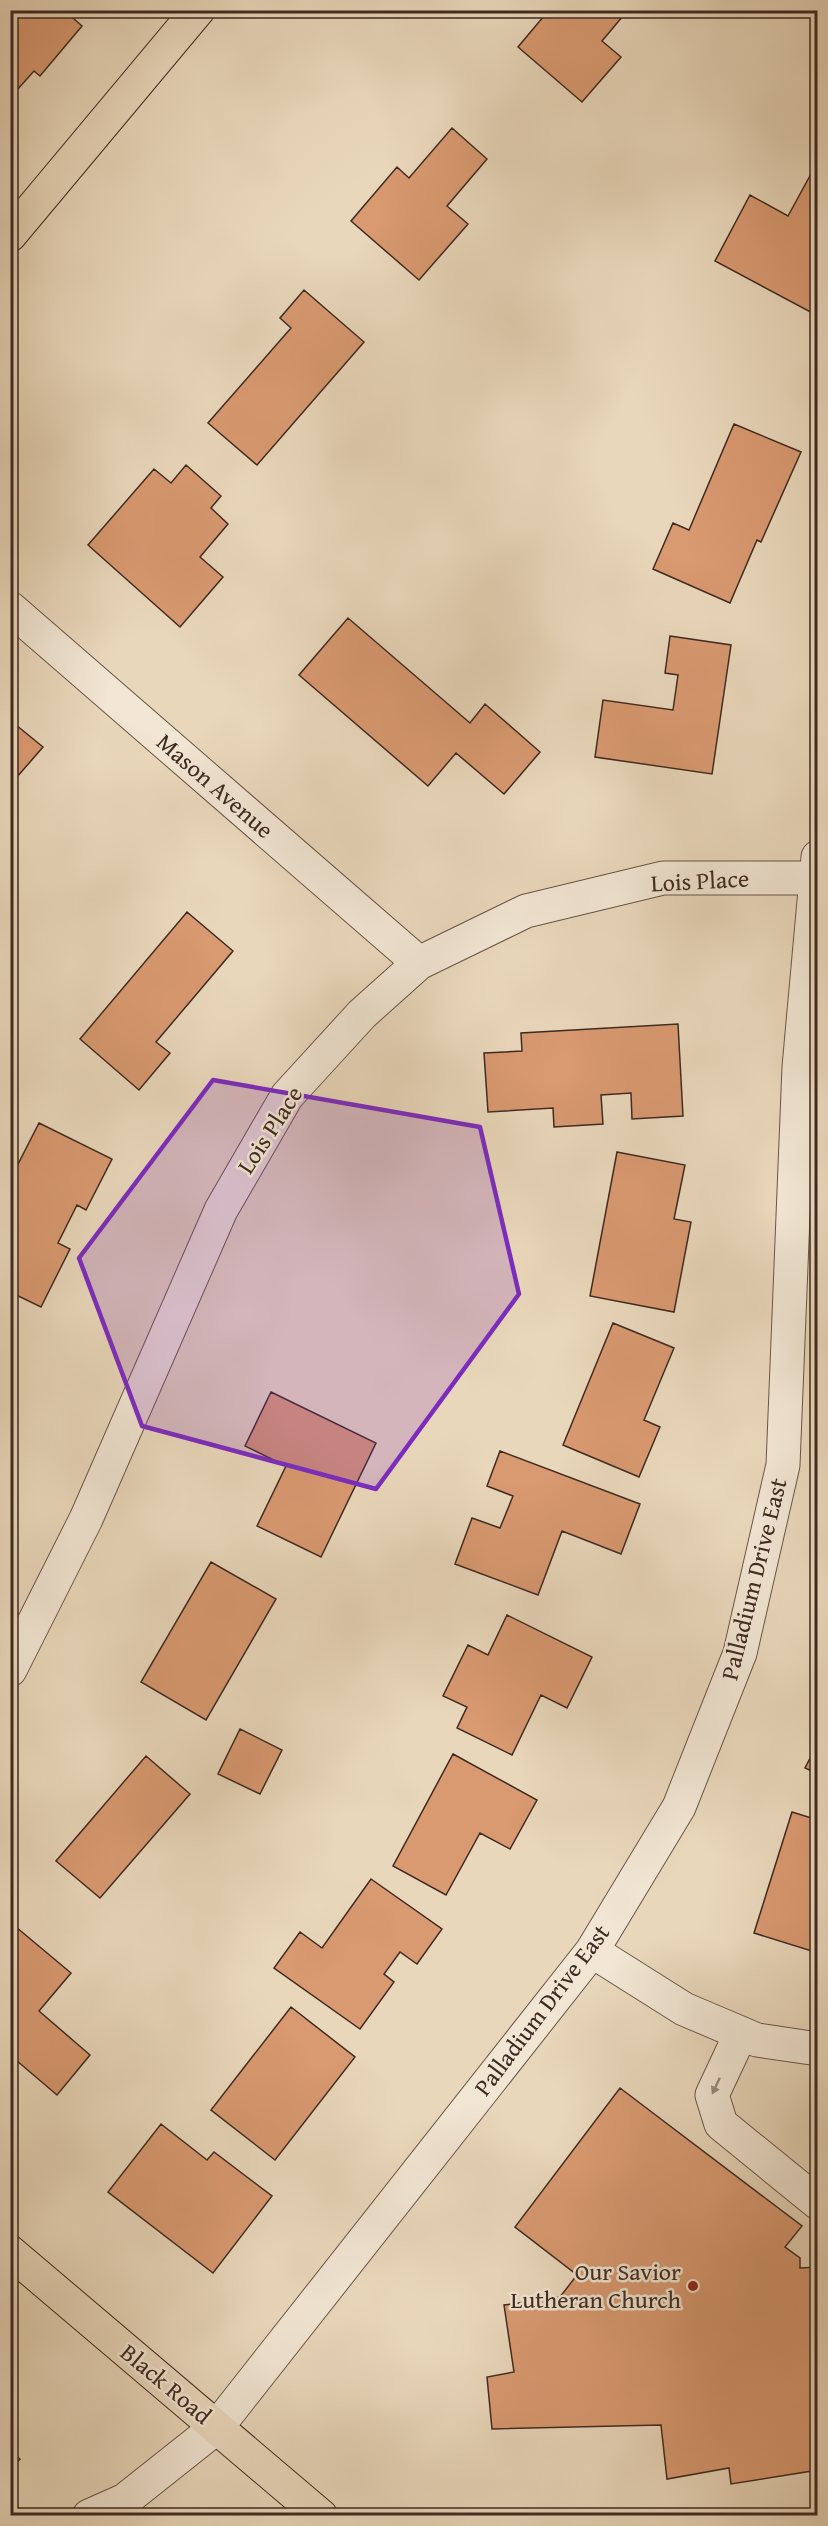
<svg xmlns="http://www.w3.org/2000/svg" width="828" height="2526" viewBox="0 0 828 2526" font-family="'Gentium Book Plus',serif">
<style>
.building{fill:#d99971;stroke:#3e2a22;stroke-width:1.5}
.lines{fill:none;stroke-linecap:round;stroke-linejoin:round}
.minor-casing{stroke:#695548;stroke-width:35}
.major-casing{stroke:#3e2a22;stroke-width:35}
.minor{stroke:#f1e5d3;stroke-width:33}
.major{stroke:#e9d7bb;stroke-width:33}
.oneway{fill:#98887a}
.marked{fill:#7b2cbf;fill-opacity:0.2;stroke:#7b2cbf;stroke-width:4.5;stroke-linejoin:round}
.poi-dot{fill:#8f2418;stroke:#f1e5d3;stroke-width:2}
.labels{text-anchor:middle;stroke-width:5;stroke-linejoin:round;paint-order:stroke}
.street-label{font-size:24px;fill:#3e2a22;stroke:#f1e5d3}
.poi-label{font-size:24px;fill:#3e2a22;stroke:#f1e5d3;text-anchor:end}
</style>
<rect width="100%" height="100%" fill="#e9d7bb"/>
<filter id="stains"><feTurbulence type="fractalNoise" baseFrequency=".00333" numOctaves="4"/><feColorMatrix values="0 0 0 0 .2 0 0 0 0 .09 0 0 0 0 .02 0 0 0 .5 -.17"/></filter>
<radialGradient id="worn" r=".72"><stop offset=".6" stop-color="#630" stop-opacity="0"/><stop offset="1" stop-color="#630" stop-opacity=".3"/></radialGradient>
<!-- building -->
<path class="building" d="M10 10H64L82 26 40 76 34 71 17 90 10 85Z
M549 10H556L559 13 562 10H628L602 41 621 57 582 102 518 47Z
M452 128 487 159 447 206 468 224 419 280 351 221 397 167 409 178Z
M818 161V316L715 261 750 195 788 216Z
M304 290 364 342 257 465 208 423 291 328 280 318Z
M734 424 801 452 761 542 757 540 730 603 653 569 673 523 689 530Z
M186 465 221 496 211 508 228 524 200 557 223 577 180 627 88 545 154 469 171 483Z
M348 618 470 723 485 704 540 752 504 794 456 753 428 786 299 675Z
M670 636 731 645 712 774 595 757 603 700 673 710 678 675 665 673Z
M10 720 43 747 10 785Z
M187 912 233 951 156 1042 170 1053 139 1090 80 1039Z
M678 1024 683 1116 632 1119 631 1093 601 1095 603 1124 554 1127 553 1108 488 1112 484 1053 522 1051 521 1033Z
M39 1123 112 1159 86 1210 77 1205 58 1243 70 1249 41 1307 10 1292V1180Z
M617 1152 685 1165 674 1219 691 1222 674 1312 590 1296Z
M613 1323 674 1348 644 1420 660 1427 639 1477 563 1445Z
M10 1370 17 1373 10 1389Z
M271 1392 376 1443 321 1557 257 1526 286 1466 245 1446Z
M500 1451 640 1504 621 1554 562 1531 538 1595 455 1564 472 1518 500 1528 513 1496 487 1486Z
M211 1562 276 1599 206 1720 141 1682Z
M507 1615 592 1657 567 1708 541 1695 512 1755 457 1728 467 1707 443 1696 468 1645 488 1655Z
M240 1729 282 1750 260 1794 218 1774Z
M818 1743V1774L805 1768Z
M453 1754 537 1800 510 1849 480 1833 446 1895 393 1866Z
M146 1756 190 1794 100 1898 56 1861Z
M792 1812 818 1820V1953L754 1933Z
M371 1879 442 1929 417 1964 400 1952 384 1974 394 1982 360 2029 274 1968 300 1932 322 1948Z
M10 1922 71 1973 39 2011 90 2055 57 2095 10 2055Z
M291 2007 355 2057 275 2160 211 2110Z
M620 2088 802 2226 785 2247 800 2258V2268L818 2267V2470L731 2484 729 2468 667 2479 661 2425 492 2429 487 2377 514 2372 504 2305 560 2297 577 2275 515 2227Z
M161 2124 207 2160 214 2152 272 2196 213 2273 108 2192Z
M10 2451 20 2459 10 2470Z"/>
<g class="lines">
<defs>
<path id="minor" d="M10 608 419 963
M10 1670 86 1519 221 1210 287 1096 362 1014 419 963 526 911 663 878H814
M592 1951 684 2009 757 2040 818 2049
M741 2033 712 2095 721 2124 818 2203
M89 2516 125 2500 217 2427 592 1951 679 1807 740 1653 783 1465 799 1067 818 857"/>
<path id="major" d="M10 235 198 10
M10 2252 321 2516"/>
</defs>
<!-- minor casing -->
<use href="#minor" class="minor-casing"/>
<!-- major casing -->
<use href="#major" class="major-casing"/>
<!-- minor -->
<use href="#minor" class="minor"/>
<!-- major -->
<use href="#major" class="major"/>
</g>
<!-- one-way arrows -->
<defs><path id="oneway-solid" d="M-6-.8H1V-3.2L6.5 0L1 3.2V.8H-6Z" transform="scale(1.5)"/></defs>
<use class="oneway" href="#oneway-solid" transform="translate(716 2086) rotate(115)"/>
<!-- marked area -->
<path class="marked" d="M213 1080 480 1127 519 1294 376 1489 142 1426 79 1258Z"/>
<!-- markers -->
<circle class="poi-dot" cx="693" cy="2286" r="6"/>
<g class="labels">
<!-- street labels -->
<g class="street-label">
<text transform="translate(215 786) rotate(41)" y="8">Mason Avenue</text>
<text transform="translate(700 881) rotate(-3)" y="8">Lois Place</text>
<text transform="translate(270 1130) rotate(-57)" y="8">Lois Place</text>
<text transform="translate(754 1579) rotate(-76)" y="8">Palladium Drive East</text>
<text transform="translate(542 2010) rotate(-53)" y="8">Palladium Drive East</text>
<text transform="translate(166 2384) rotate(40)" y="8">Black Road</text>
</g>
<!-- poi labels -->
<g class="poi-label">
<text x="681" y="2280">Our Savior<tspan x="681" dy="28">Lutheran Church</tspan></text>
</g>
</g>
<!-- margin -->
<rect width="828" height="2526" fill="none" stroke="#e9d7bb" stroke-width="36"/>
<rect x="12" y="12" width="804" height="2502" fill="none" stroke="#3e2a22" stroke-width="3"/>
<rect x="18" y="18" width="792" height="2490" fill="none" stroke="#3e2a22" stroke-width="1.5"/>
<rect width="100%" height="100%" filter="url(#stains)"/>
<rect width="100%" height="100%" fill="url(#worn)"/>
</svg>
